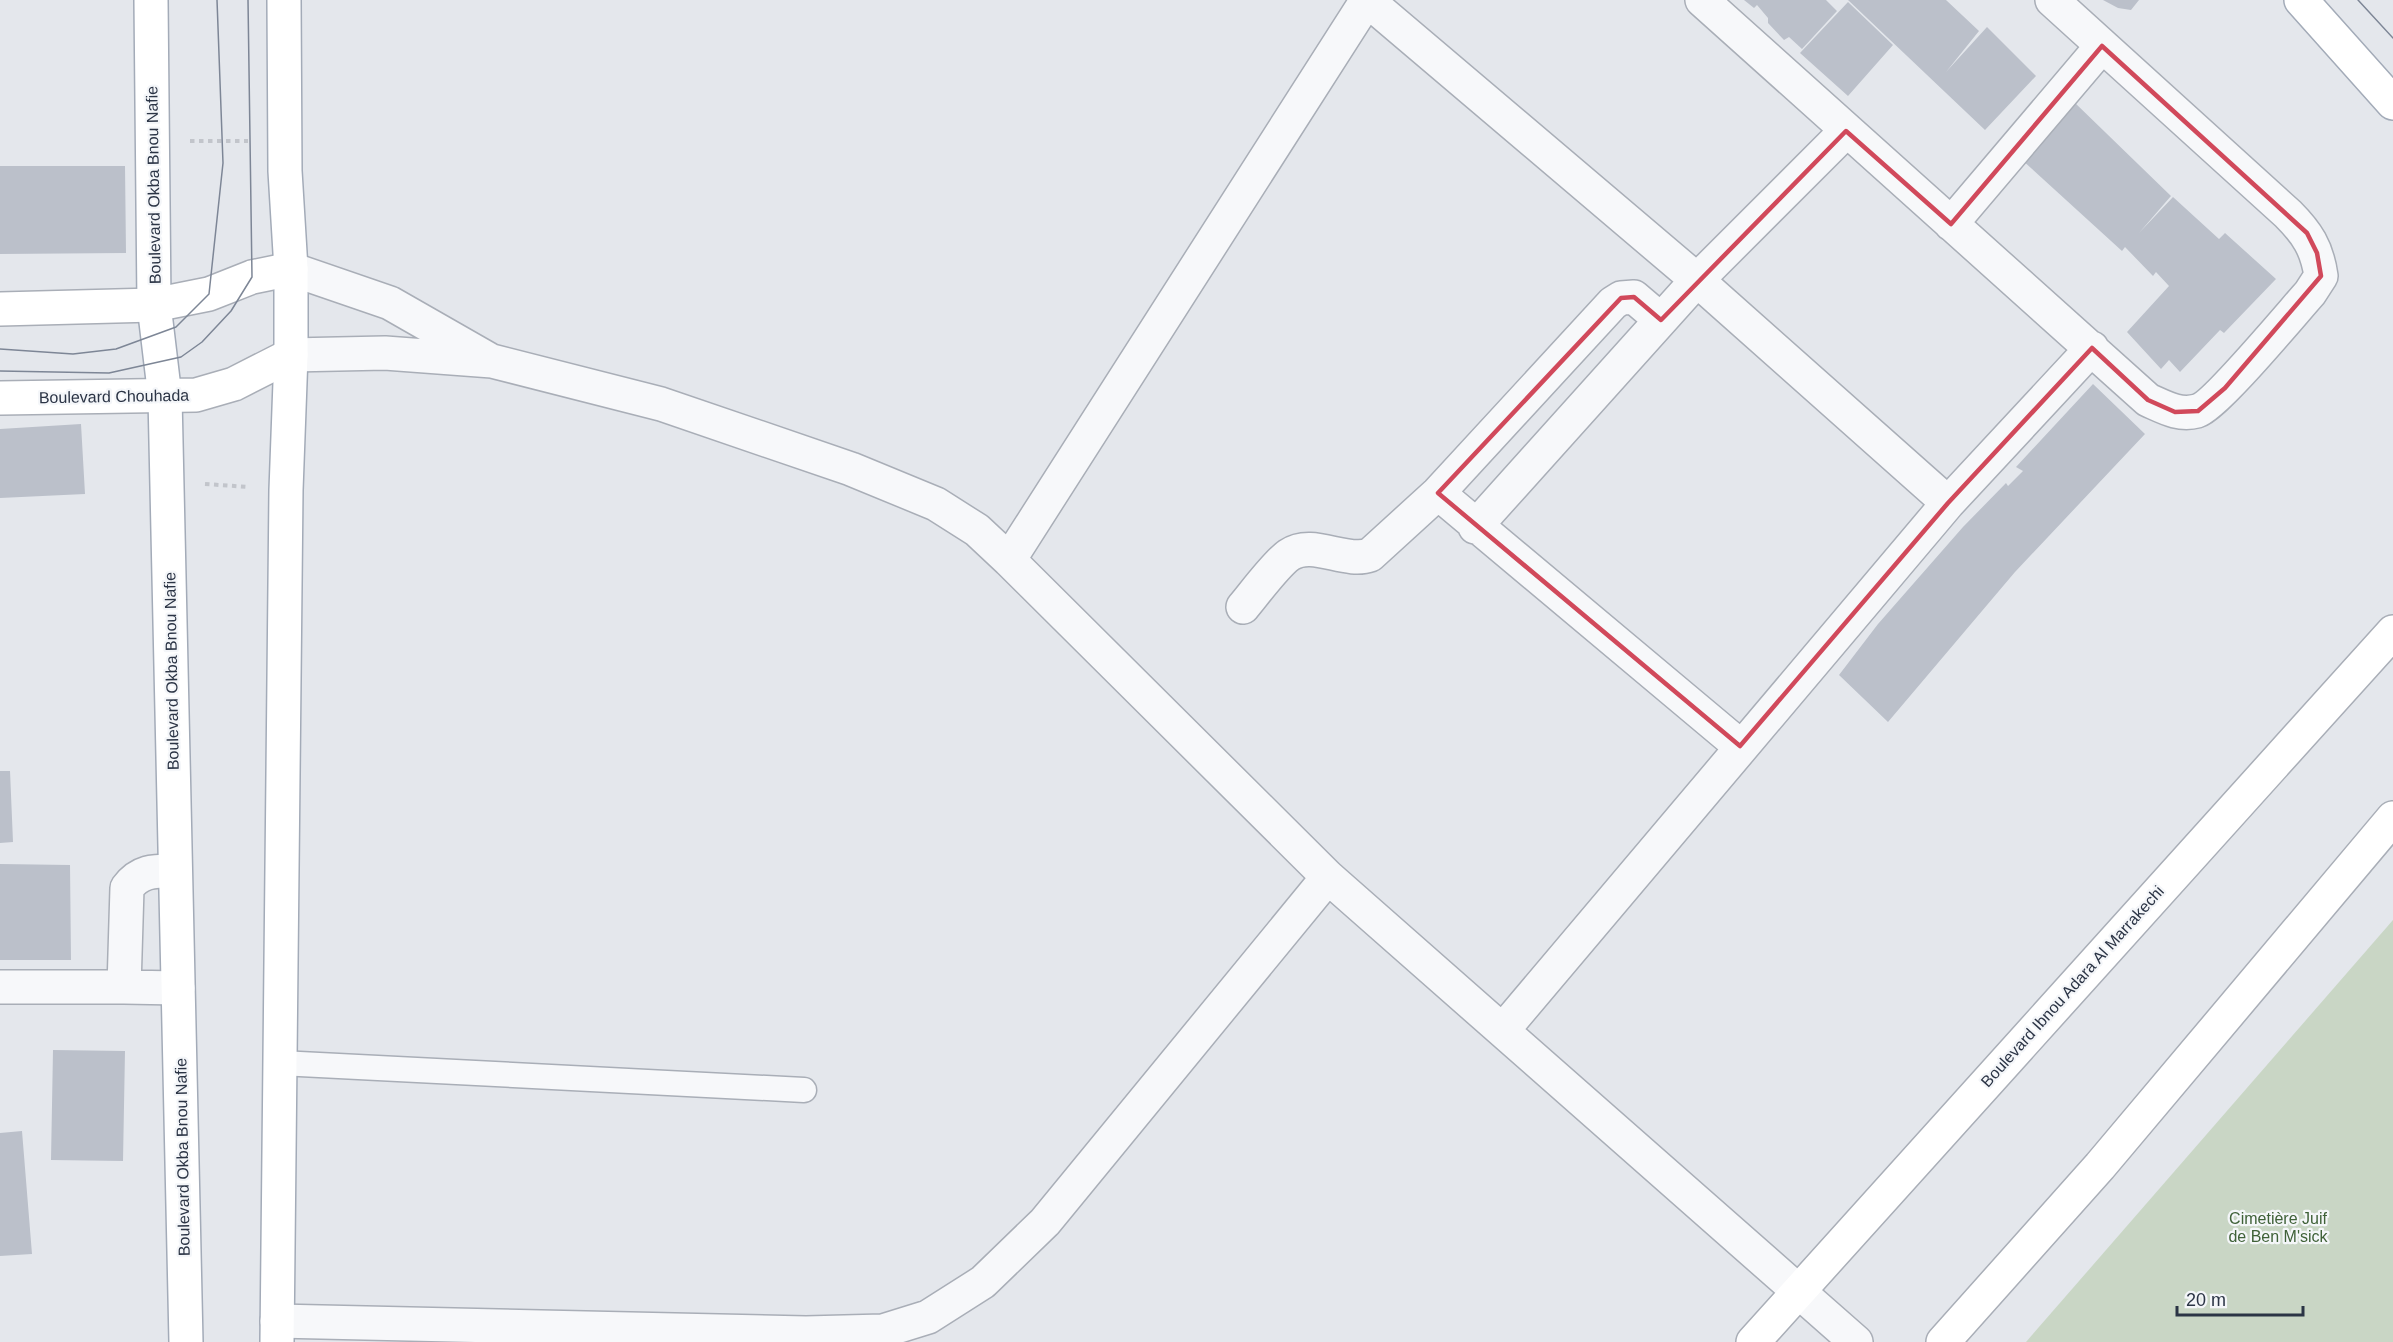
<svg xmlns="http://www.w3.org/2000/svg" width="2393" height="1342" viewBox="0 0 2393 1342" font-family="Arial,sans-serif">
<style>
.green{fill:#c9d6c5}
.building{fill:#bbc0ca}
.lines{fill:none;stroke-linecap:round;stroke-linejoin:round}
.lane-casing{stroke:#a9aeb7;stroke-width:27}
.street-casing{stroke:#a9aeb7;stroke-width:36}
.secondary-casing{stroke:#a9aeb7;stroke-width:36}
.primary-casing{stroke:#a3abb8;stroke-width:36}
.path{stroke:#c2c5cb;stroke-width:4;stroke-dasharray:4.5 4.5;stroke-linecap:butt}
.lane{stroke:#f7f8fa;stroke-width:24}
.street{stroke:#f7f8fa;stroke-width:33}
.secondary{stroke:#fff;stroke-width:33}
.primary{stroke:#fff;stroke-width:33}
.tram{stroke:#7d8696;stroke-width:1.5}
.marked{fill:none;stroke:#d1495b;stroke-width:4.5;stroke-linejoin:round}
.labels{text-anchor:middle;stroke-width:4.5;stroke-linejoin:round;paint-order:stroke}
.street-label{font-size:16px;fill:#2b3445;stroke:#f4f6f9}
.park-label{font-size:16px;fill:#3f6138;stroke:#f4f6f9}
</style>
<rect width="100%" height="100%" fill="#e4e7ec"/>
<!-- green -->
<path class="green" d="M2393 920V1342H2026Z"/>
<!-- building -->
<path class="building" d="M1744 0H1826L1837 11 1802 49 1789 37 1784 40 1768 23V18L1757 5 1754 8Z
M1848 0H1946L1979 31 1946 72 1987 27 2036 76 1985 130Z
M2103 0H2139L2131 10 2118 8Z
M1848 2 1893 45 1848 96 1800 53Z
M2073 101 2171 196 2139 233 2173 197 2219 239 2225 233 2276 279 2224 333 2220 330 2180 372 2169 360 2161 369 2127 332 2169 286 2156 272 2153 276 2125 247 2122 251 2021 159Z
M0 166H125L126 253 0 254Z
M2093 384 2145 434 2015 572 1888 722 1839 675 1878 624 1963 527 2006 483 2008 486 2023 471 2016 467Z
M81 424 85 494 0 498V429Z
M0 771H10L13 842 0 843Z
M0 864 70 865 71 960H0Z
M53 1050 125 1051 123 1161 51 1160Z
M22 1131 32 1254 0 1256V1133Z"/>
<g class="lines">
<defs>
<path id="lane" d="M280 1063 804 1090"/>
<path id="street" d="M1367 0 1697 280 1948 503
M1702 0 2148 400C2164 407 2179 416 2197 411 2215 406 2292 313 2310 293L2321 276C2317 248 2307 233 2288 214L2052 0
M1951 224 2102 46
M291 269 390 303 488 359
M291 355 385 353 492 361 661 404 851 469 936 504 977 530 1009 560 1367 0
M1438 493 1740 746
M1475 527 1697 280 1846 131
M1009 560 1328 877 1856 1342
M1243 607C1254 594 1276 564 1289 555 1313 539 1345 564 1370 555L1438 493 1613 303 1621 298 1634 297 1661 320
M0 987H124L127 888C140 870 155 871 175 871
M124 987 178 988
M1503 1030 1948 503 2092 348
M277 1321 806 1333 883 1331 928 1317 983 1282 1045 1222 1328 877"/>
<path id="secondary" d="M0 309 154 305 209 294 252 277 291 269
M0 398 196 395 234 384 291 355
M1753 1342 2393 632
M1943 1342 2100 1166 2393 818"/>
<path id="primary" d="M151 0 154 305 165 397 186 1342
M2301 0 2393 103
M277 1342 286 490 291 355V269L285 171 284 0"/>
</defs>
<!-- lane casing -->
<use href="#lane" class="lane-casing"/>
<!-- street casing -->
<use href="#street" class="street-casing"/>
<!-- secondary casing -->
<use href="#secondary" class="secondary-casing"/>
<!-- primary casing -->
<use href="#primary" class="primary-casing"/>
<!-- path -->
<path class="path" d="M190 141H248
M205 484 249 487"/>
<!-- lane -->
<use href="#lane" class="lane"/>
<!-- street -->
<use href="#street" class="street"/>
<!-- secondary -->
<use href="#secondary" class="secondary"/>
<!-- primary -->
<use href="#primary" class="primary"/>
<!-- tram -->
<path class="tram" d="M2358 0 2393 38
M0 349 73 354 116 349 176 327 209 294 223 163 217 0
M0 371 109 373 181 357 202 342 231 311 252 277 248 0"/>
</g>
<!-- marked area -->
<path class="marked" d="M2102 46 2307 233 2317 253 2321 276 2225 388 2198 411 2175 412 2148 400 2092 348 1948 503 1740 746 1438 493 1621 298 1634 297 1661 320 1846 131 1951 224Z"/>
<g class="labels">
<!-- street labels -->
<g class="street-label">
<text transform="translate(153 185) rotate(-91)" y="6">Boulevard Okba Bnou Nafie</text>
<text transform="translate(114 396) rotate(-1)" y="6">Boulevard Chouhada</text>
<text transform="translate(171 671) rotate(-91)" y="6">Boulevard Okba Bnou Nafie</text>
<text transform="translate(2072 986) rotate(-48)" y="6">Boulevard Ibnou Adara Al Marrakechi</text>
<text transform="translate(182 1157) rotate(-91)" y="6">Boulevard Okba Bnou Nafie</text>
</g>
<!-- park labels -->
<g class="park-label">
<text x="2278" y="1224">Cimetière Juif<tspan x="2278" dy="18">de Ben M'sick</tspan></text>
</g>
</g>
<!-- scale -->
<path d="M2177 1306v9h126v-9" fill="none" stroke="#2b3445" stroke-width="3"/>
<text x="2186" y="1306" font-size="18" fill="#2b3445" stroke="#f4f6f9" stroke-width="4.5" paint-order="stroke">20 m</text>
</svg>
